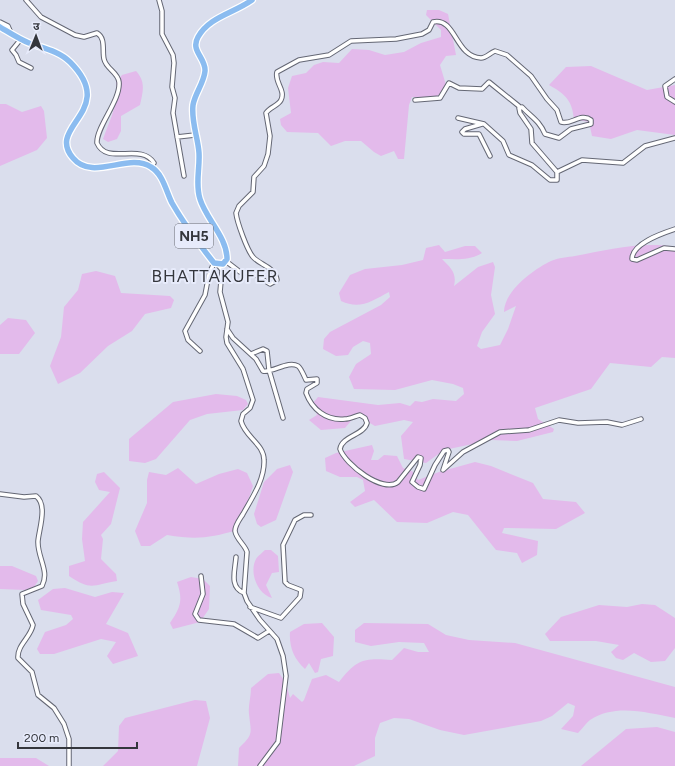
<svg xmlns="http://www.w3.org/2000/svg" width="675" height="766" viewBox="0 0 675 766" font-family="Figtree,'Noto Sans Devanagari',sans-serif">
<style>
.green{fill:#e3baeb}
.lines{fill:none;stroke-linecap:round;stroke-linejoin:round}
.minor-casing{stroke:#646774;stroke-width:5.5}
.trunk-casing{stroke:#fff;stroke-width:8}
.minor{stroke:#fff;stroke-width:3.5}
.trunk{stroke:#8bbcf0;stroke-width:5.5}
.labels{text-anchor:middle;stroke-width:4;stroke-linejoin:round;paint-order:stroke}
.shield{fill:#e7ebfb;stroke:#6a6c75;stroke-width:1}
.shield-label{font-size:14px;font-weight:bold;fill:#34363c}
.quarter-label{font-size:17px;letter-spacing:1px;fill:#34363c;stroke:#e7ebfb}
</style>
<rect width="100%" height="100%" fill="#dadeed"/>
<!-- green -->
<path class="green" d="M427 10H439L448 14 456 55 446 56 440 65 446 85 443 92 432 99 412 97 409 105 404 159H398L394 151 381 156 374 152 361 141H345L331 146 318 133 287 132 281 125 280 119 291 113 288 88 292 76 306 73 314 65 323 62 339 63 352 49 369 50 385 55 404 52 421 43 441 37V30L426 15Z
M591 66 647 90 675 85V135L637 130 611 139 592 136 589 122 574 119C572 100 565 94 549 85L566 67Z
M136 71C146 82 143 91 140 105L121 116V131L117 139 108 142 103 139C110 120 119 103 116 82L122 75Z
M0 104H6L22 112 41 106 44 111 47 138 37 150 0 166Z
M439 245 445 252 465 246H475L482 253C469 261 456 259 442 259 451 268 457 273 454 286L478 267 493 262 495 267 491 295 495 314 482 332 477 346 481 349 500 345 508 329 516 306 504 312C504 291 534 269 551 261 558 258 568 257 575 256 607 250 643 241 675 247V358L662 357 651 367 610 363 591 389 535 408 538 419 554 429 553 432 517 441 492 440 444 450 426 463 404 459 401 436 413 422 404 420 375 426 356 415 345 428 321 430 309 420 317 415 313 403 318 397 378 405 400 403 410 406 415 401 422 402 433 399 456 401 464 394 463 388 453 384 432 380 395 390 354 389 349 377 356 364 371 354 370 343 363 341 353 347 348 355 336 356 323 349 324 339 330 332 381 305 390 297 389 292C372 301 360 310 341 301L339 293 350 275 365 269 402 265 423 260 426 248Z
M96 271 115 276 121 293 170 296 174 300 171 308 145 314 132 331 108 346 80 373 58 384 50 366 61 337 64 307 78 290 82 274Z
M8 318 26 320 35 333 19 354H0V325Z
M216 394 237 396 246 400 248 404 243 410 207 414 190 420 156 459 145 463 129 461V439L173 402Z
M372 445 374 451 371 460H378L384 455 397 456 403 468 412 471 418 480 439 472 475 462 491 466 533 483 543 499 576 502 585 513 556 529 504 528 502 533 538 541 537 555 522 563 517 553 496 550 468 515 453 512 427 523 397 522 374 500 355 507 350 502 365 491 363 480 357 477H340L326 471 325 458 336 453Z
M290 465 293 472 276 520 261 527 257 524 254 514 264 482 277 469Z
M178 468 196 484 219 474 238 469 247 473 253 486 238 530C209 538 197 540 167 535L150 546H141L135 531 147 503V480L149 472 166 475Z
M104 472 120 488 111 524 101 535 103 539 101 559 116 574 117 581C93 585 91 591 69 576V566L85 561 82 539 83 522 110 492 99 490 95 482 97 474Z
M265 550H271L278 556 279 572 272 573 266 585 272 598C257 594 249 572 256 559 258 556 263 552 265 550Z
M0 566H12L36 576 38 581 34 587 25 590 0 589Z
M191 577 203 579 210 586 209 609 200 622 173 629 170 623C181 607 183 600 177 582Z
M65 588 95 597 112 592 124 593 106 624 128 633 138 656 113 664 107 656 116 642 101 639 54 654H40L37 649 45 632 66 625 73 619 71 615 41 610 38 600 53 589Z
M642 604 655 605 675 618V648L665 661 651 662 634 653 623 660 616 658 611 652 619 645 596 641H550L545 634 561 617 599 605 627 607Z
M322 623 334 637 333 656 321 659 318 672 315 673 309 663 305 669C294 659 289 647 290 632L304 624Z
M364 623 428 624 446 635 469 640 515 643 675 687V718C648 713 616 703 590 720 586 723 582 729 578 733L561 729 573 716 575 706 568 703 552 716 541 721 464 735 440 730 409 719 394 718 380 723 375 738V756L354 766H238L239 748C254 734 251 733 249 714 248 706 251 697 251 688L268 674 279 673 286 683 290 698 293 694 302 702 304 700 312 679 326 675 339 682C357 659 364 658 392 660L404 648 418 652H429L424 643 399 642 371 646 355 642V630Z
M195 700 206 701 210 718 197 766H103L118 751 119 726 125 718Z
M657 727 675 732V766H581L626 729Z
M0 758H36L49 766H0Z"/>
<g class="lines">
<defs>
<path id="minor" d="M26 0 41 17 75 35 84 37 97 33C106 38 102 51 104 59 106 69 118 72 119 82 121 100 96 127 97 143 107 166 141 142 154 163L151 167
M159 0 162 11V34L173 55 174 63 172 87 175 98 173 113 184 176
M0 22 8 26 11 33
M21 39 12 50 16 55 19 62 31 68
M675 79 665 86 667 97 675 102
M415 100 440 98 449 83 459 88 482 89 489 82 520 107
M458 118 484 124 503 141 509 155 532 165 550 180H557V172
M482 124 465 129 462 132 464 134H479L490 156
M177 137 195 135
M675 229C663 233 632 243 632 259L637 260 664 248 675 249
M227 262 240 272 254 274 270 284 277 280C275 267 260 265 253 257 247 250 237 222 236 213L239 206 253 192 254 177 264 166 268 154 270 136 266 113C270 107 278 106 281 100 286 90 274 82 277 72L299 60 329 55 351 41 396 39 422 34 429 30 433 22C456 17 455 57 481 58 486 58 490 53 495 51L507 55 531 76 547 99 557 110 561 122C570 126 581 112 591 120V124L571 129 559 138 545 134C539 120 531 117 522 107L519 108 520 113 531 129 532 143 557 172 582 160 623 163 645 146 675 138
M218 265 222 270 220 292 228 322 226 337 227 343 243 369 253 400 250 408 243 414 241 421C245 437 264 444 264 460 265 479 252 498 243 514 240 519 235 525 235 531 236 539 245 545 247 552L244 593 247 601 260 620 277 639 283 656 286 676 278 742 260 766
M227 329 233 338 256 359 263 371C273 373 288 360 298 366 301 368 304 376 306 380L317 379V383L307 389 306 393C312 409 326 421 345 419 350 419 355 416 360 415L365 418 367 423C364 435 342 436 340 449 345 464 383 494 398 482L418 457 421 458 420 465 412 482 418 487 424 489 435 465 444 451 448 450 449 452 443 470 463 452 500 432 529 430 559 420 578 423 607 422 622 425 641 419
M200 351 188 340 185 331 205 295 209 274 214 263
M251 354 263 349 267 351 269 370 283 418
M0 494 24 497 36 496C48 505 39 529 38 541 37 557 50 571 42 586L22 594 23 604 33 625C31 637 17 645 18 658L32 672 38 695 54 708 64 724 69 739V766
M236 557C235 571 229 587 244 593
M201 576 203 594 195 614 199 620 234 624 258 638 269 631
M250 607 281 618 300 597 301 590 288 585 285 582 283 545 295 520 304 515H311"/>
<path id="trunk" d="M0 27C10 33 19 39 29 43 43 48 59 51 70 62 119 111 45 126 73 158 93 182 128 152 151 167 163 174 166 191 172 203 184 224 199 244 214 263L223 264 227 259C227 237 206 219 200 199 195 184 200 169 199 153 198 137 191 122 193 105 195 93 204 83 205 71 206 58 190 51 198 37 209 17 234 13 252 0"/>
</defs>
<!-- minor casing -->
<use href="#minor" class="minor-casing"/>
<!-- trunk casing -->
<use href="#trunk" class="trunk-casing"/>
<!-- minor -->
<use href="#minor" class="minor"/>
<!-- trunk -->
<use href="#trunk" class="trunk"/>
</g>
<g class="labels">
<!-- shield labels -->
<rect class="shield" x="175" y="224" width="38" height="24" rx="3"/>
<g class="shield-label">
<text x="194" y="241">NH5</text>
</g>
<!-- quarter labels -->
<g class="quarter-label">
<text x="215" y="282">BHATTAKUFER</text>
</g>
</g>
<!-- north arrow -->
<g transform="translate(36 36) rotate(1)" stroke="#e7ebfb" stroke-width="3" paint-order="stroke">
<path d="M0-3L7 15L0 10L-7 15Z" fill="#34363c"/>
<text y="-6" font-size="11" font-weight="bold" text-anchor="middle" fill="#34363c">उ</text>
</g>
<!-- scale -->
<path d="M18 742v6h119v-6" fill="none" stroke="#34363c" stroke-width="2"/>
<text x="24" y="742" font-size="12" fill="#34363c" stroke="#e7ebfb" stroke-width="3" paint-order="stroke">200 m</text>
</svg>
